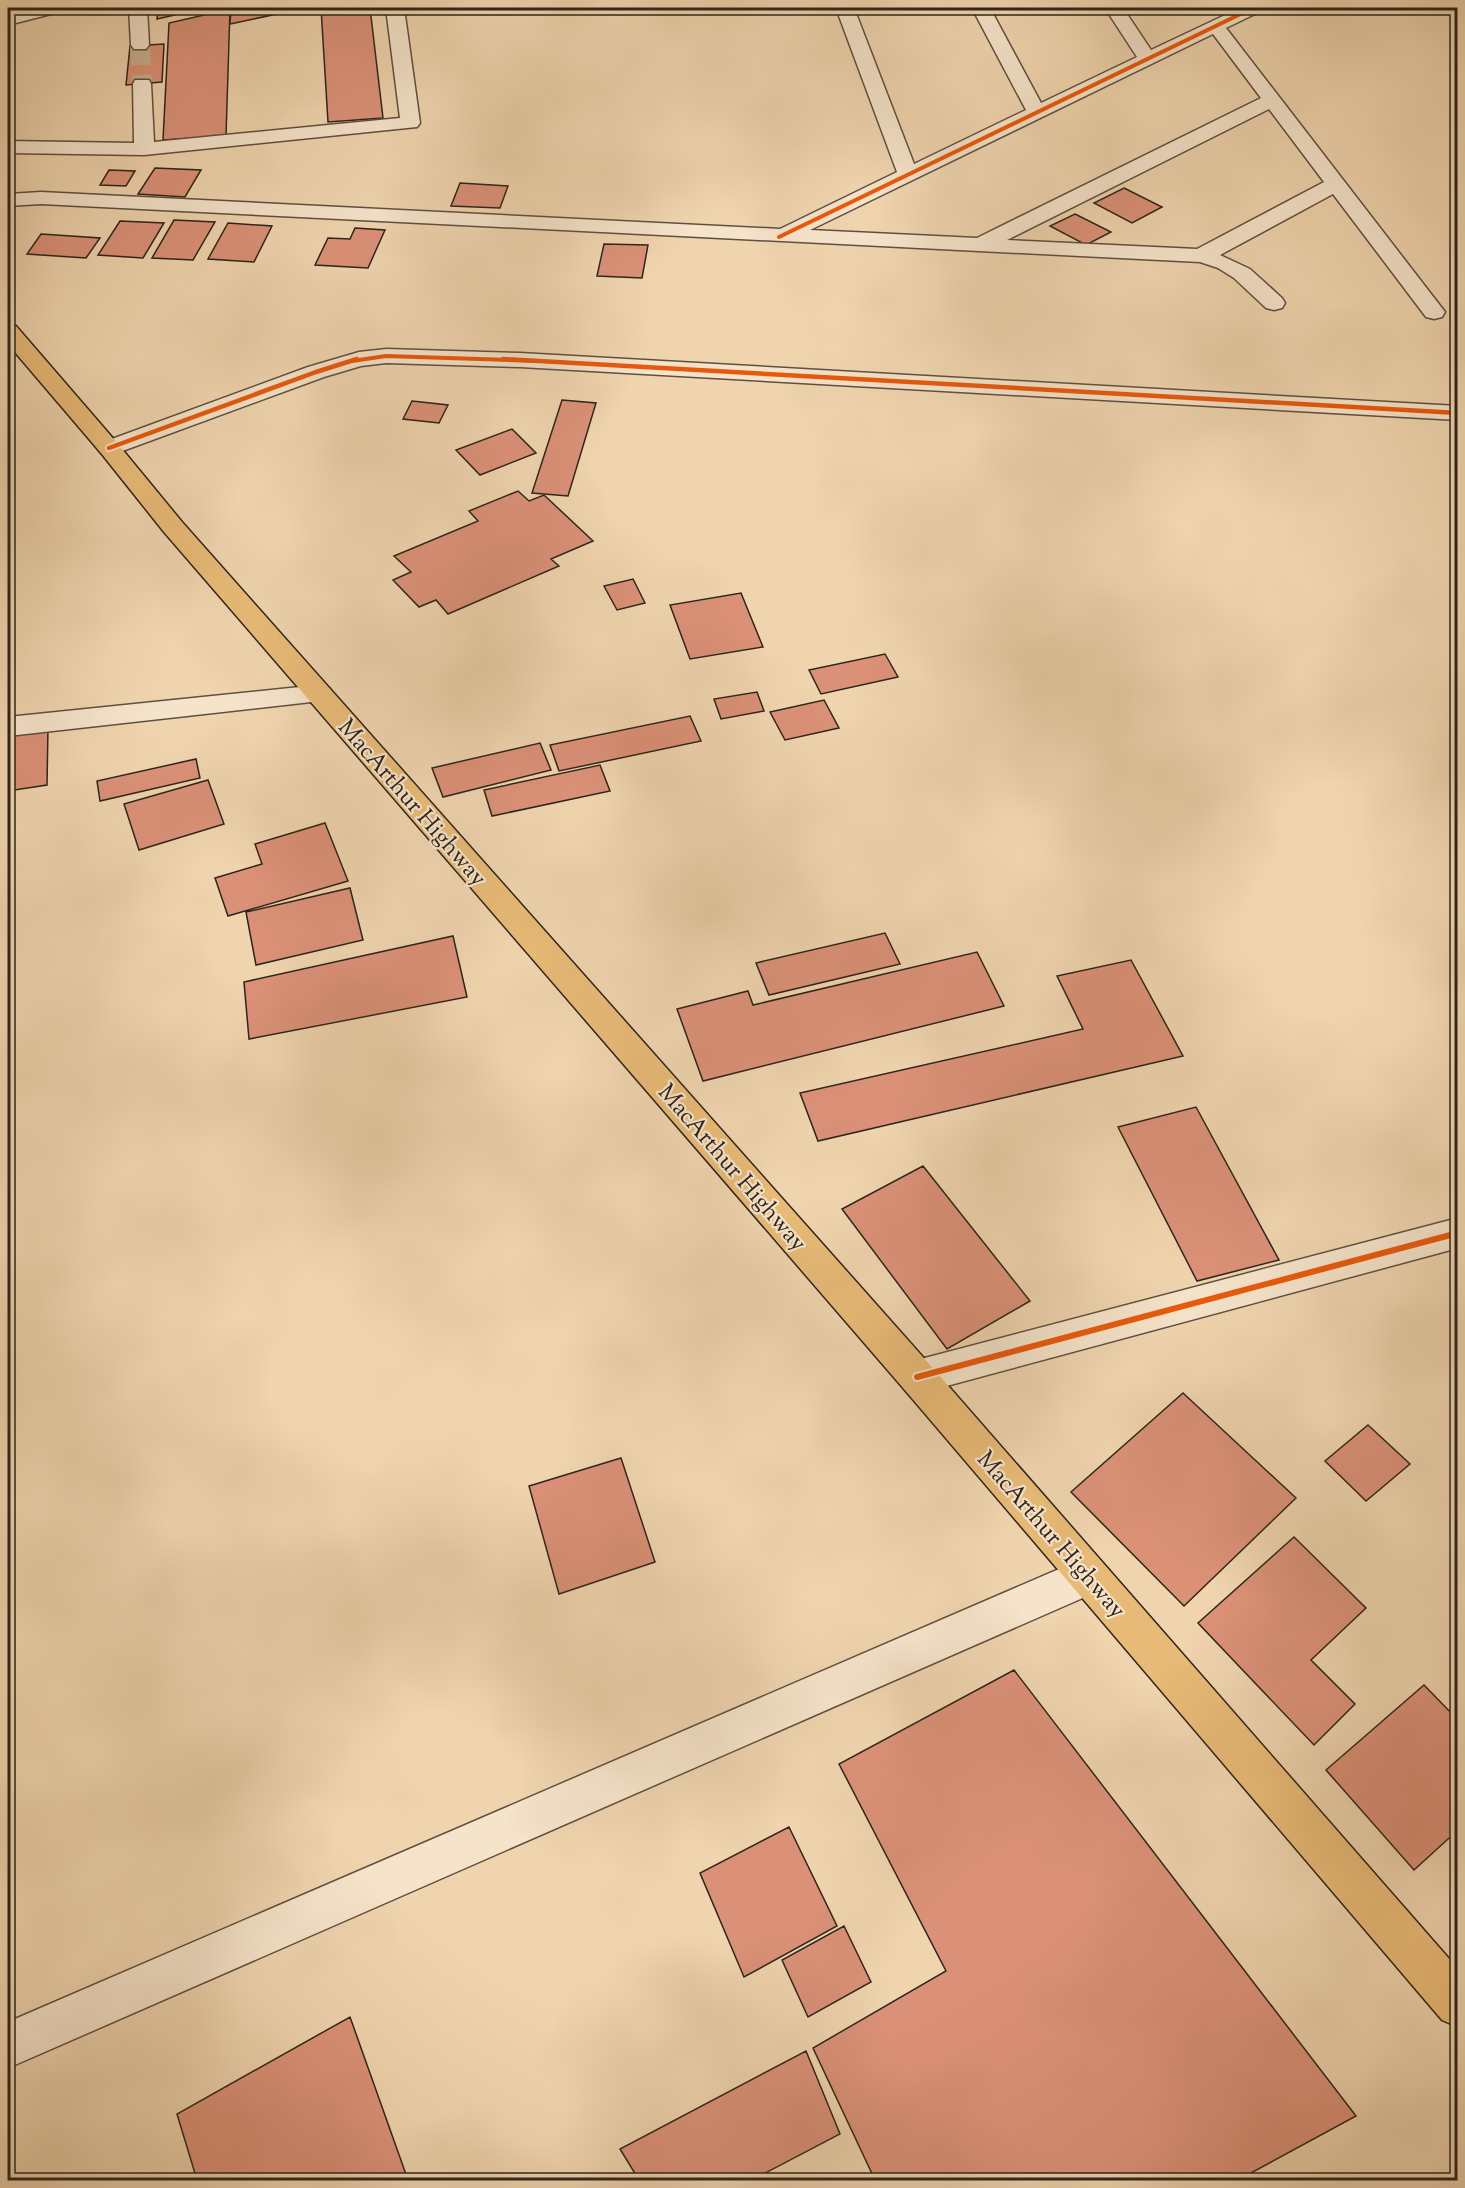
<svg xmlns="http://www.w3.org/2000/svg" width="1465" height="2188" viewBox="0 0 1465 2188" font-family="'Sorts Mill Goudy',serif">
<style>
.building{fill:#db9178;stroke:#2d241b;stroke-width:1.5}
.lines{fill:none;stroke-linecap:round;stroke-linejoin:round}
.minor-tunnel{stroke:#c8b191;stroke-width:20;stroke-dasharray:20 10;stroke-linecap:butt}
.minor-casing{stroke:#5e5040;stroke-width:3}
.major-casing{stroke:#2d241b;stroke-width:3}
.minor{fill:#f5e3ca;fill-rule:evenodd}
.major{fill:#e8ba77;fill-rule:evenodd}
.cycleway-far2-casing{stroke:#f5e3ca;stroke-width:6}
.cycleway-far1-casing{stroke:#f5e3ca;stroke-width:8}
.cycleway-casing{stroke:#f5e3ca;stroke-width:10}
.cycleway-far2{stroke:#e8590c;stroke-width:4}
.cycleway-far1{stroke:#e8590c;stroke-width:4.5}
.cycleway{stroke:#e8590c;stroke-width:6}
.labels{text-anchor:middle;stroke-width:4.5;stroke-linejoin:round;paint-order:stroke}
.street-label{font-size:24px;fill:#2d241b;stroke:#f5e3ca}
</style>
<rect width="100%" height="100%" fill="#efd4ae"/>
<filter id="stains"><feTurbulence type="fractalNoise" baseFrequency=".00333" numOctaves="4"/><feColorMatrix values="0 0 0 0 .2 0 0 0 0 .09 0 0 0 0 .02 0 0 0 .5 -.17"/></filter>
<radialGradient id="worn" r=".72"><stop offset=".6" stop-color="#630" stop-opacity="0"/><stop offset="1" stop-color="#630" stop-opacity=".3"/></radialGradient>
<!-- building -->
<path class="building" d="M158 8H206L157 19Z
M231 8H305L230 24Z
M321 8H370L383 118 328 122Z
M230 9 226 136 163 140 169 23Z
M164 44 162 82 126 85 130 46Z
M155 168 201 170 185 197 138 194Z
M109 170 135 171 126 186 100 185Z
M460 183 508 186 500 208 451 206Z
M1124 188 1162 207 1132 223 1094 203Z
M1075 214 1111 232 1086 245 1050 226Z
M174 220 215 222 193 260 152 258Z
M120 221 164 223 143 258 98 255Z
M228 223 272 226 254 262 208 259Z
M355 228 385 230 368 268 315 265 328 238 350 239Z
M41 234 100 238 86 258 27 254Z
M604 244 648 245 642 278 597 276Z
M562 400 596 403 568 496 532 493Z
M412 401 448 405 439 423 403 419Z
M512 429 536 453 480 475 456 450Z
M518 491 529 501 544 495 593 541 551 559 559 566 448 614 436 600 419 607 393 580 411 572 394 556 478 521 469 511Z
M633 579 645 603 617 610 604 586Z
M741 593 763 647 690 659 670 605Z
M885 654 898 677 821 694 809 670Z
M757 692 764 711 721 719 714 699Z
M824 700 839 728 785 740 770 712Z
M690 716 701 741 559 771 550 745Z
M48 728 47 785 8 791V734Z
M540 743 551 770 443 797 432 768Z
M196 759 200 778 100 801 97 781Z
M600 765 610 791 492 816 484 790Z
M208 780 224 824 139 850 124 804Z
M325 823 348 881 228 916 215 878 262 864 255 844Z
M350 888 363 940 256 965 246 912Z
M885 933 900 964 769 995 756 963Z
M453 936 467 997 249 1039 244 982Z
M977 952 1004 1006 703 1081 677 1009 748 991 753 1005Z
M1131 960 1183 1056 818 1141 800 1093 1083 1029 1057 976Z
M1196 1107 1279 1260 1197 1281 1118 1127Z
M923 1166 1030 1301 947 1349 842 1209Z
M1183 1393 1296 1498 1184 1606 1071 1492Z
M1368 1425 1410 1464 1366 1501 1325 1461Z
M621 1458 655 1562 559 1594 529 1486Z
M1294 1537 1366 1608 1311 1660 1355 1704 1314 1745 1198 1623Z
M1014 1670 1356 2116 1238 2180H875L813 2048 946 1971 839 1764Z
M1424 1685 1458 1720V1830L1414 1870 1326 1770Z
M789 1827 837 1926 744 1977 700 1873Z
M844 1926 871 1982 808 2017 782 1960Z
M350 2017 408 2180H197L177 2114Z
M806 2051 840 2134 752 2180H639L620 2149Z"/>
<g class="lines">
<!-- minor-tunnel -->
<path class="minor-tunnel" d="M140 45 142 84"/>
<defs>
<path id="minor" d="M34 8H62L59 12 8 25V15Z
M129 8H147L149 45 146 49H134L131 45Z
M386 8H404L420 123 417 127 144 155 8 153V141L134 143 133 84 135 80H149L151 84 154 142 400 118Z
M836 8H854L914 164 1026 110 972 8H990L1041 103 1137 57 1105 8H1123L1151 50 1240 8H1262L1259 12 1226 28 1445 312 1442 317 1434 319 1426 317 1333 194 1220 255 1250 269 1282 298 1285 303 1282 308 1274 310 1266 308 1234 278 1218 268 1200 262 41 204 8 206V194L41 192 780 229 897 172ZM1213 34 1261 98 977 238 810 230ZM1269 109 1324 182 1197 249 1007 240Z
M386 349 520 353 1458 406V420L520 367 386 363 361 366 324 377 117 453 109 455 101 453 97 448 101 443 308 367 359 352Z
M319 685 329 688 333 694 329 700 8 736V717Z
M1458 1218V1248L917 1394 904 1389 899 1377 904 1365 917 1360Z
M1087 1557 1101 1562 1107 1576 1101 1590 8 2068V2022Z"/>
<path id="major" d="M8 324 16 326 117 443 182 522 930 1365 1458 1969V2027L1442 2020 904 1389 164 532 101 453 8 344Z"/>
</defs>
<!-- minor casing -->
<use href="#minor" class="minor-casing"/>
<!-- major casing -->
<use href="#major" class="major-casing"/>
<!-- minor -->
<use href="#minor" class="minor"/>
<!-- major -->
<use href="#major" class="major"/>
<defs>
<path id="cycleway-far2" d="M779 237 1253 8
M352 361 386 356 538 361"/>
<path id="cycleway-far1" d="M503 359 1458 413
M109 448 316 372 357 359"/>
<path id="cycleway" d="M917 1377 1458 1233"/>
</defs>
<!-- cycleway-far2 casing -->
<use href="#cycleway-far2" class="cycleway-far2-casing"/>
<!-- cycleway-far1 casing -->
<use href="#cycleway-far1" class="cycleway-far1-casing"/>
<!-- cycleway casing -->
<use href="#cycleway" class="cycleway-casing"/>
<!-- cycleway-far2 -->
<use href="#cycleway-far2" class="cycleway-far2"/>
<!-- cycleway-far1 -->
<use href="#cycleway-far1" class="cycleway-far1"/>
<!-- cycleway -->
<use href="#cycleway" class="cycleway"/>
</g>
<g class="labels">
<!-- street labels -->
<g class="street-label">
<text transform="translate(413 802) rotate(49)" y="8">MacArthur Highway</text>
<text transform="translate(733 1167) rotate(49)" y="8">MacArthur Highway</text>
<text transform="translate(1052 1534) rotate(49)" y="8">MacArthur Highway</text>
</g>
</g>
<!-- margin -->
<rect width="1465" height="2188" fill="none" stroke="#efd4ae" stroke-width="30"/>
<rect x="9" y="9" width="1447" height="2170" fill="none" stroke="#2d241b" stroke-width="3"/>
<rect x="15" y="15" width="1435" height="2158" fill="none" stroke="#2d241b" stroke-width="1.5"/>
<rect width="100%" height="100%" filter="url(#stains)"/>
<rect width="100%" height="100%" fill="url(#worn)"/>
</svg>
